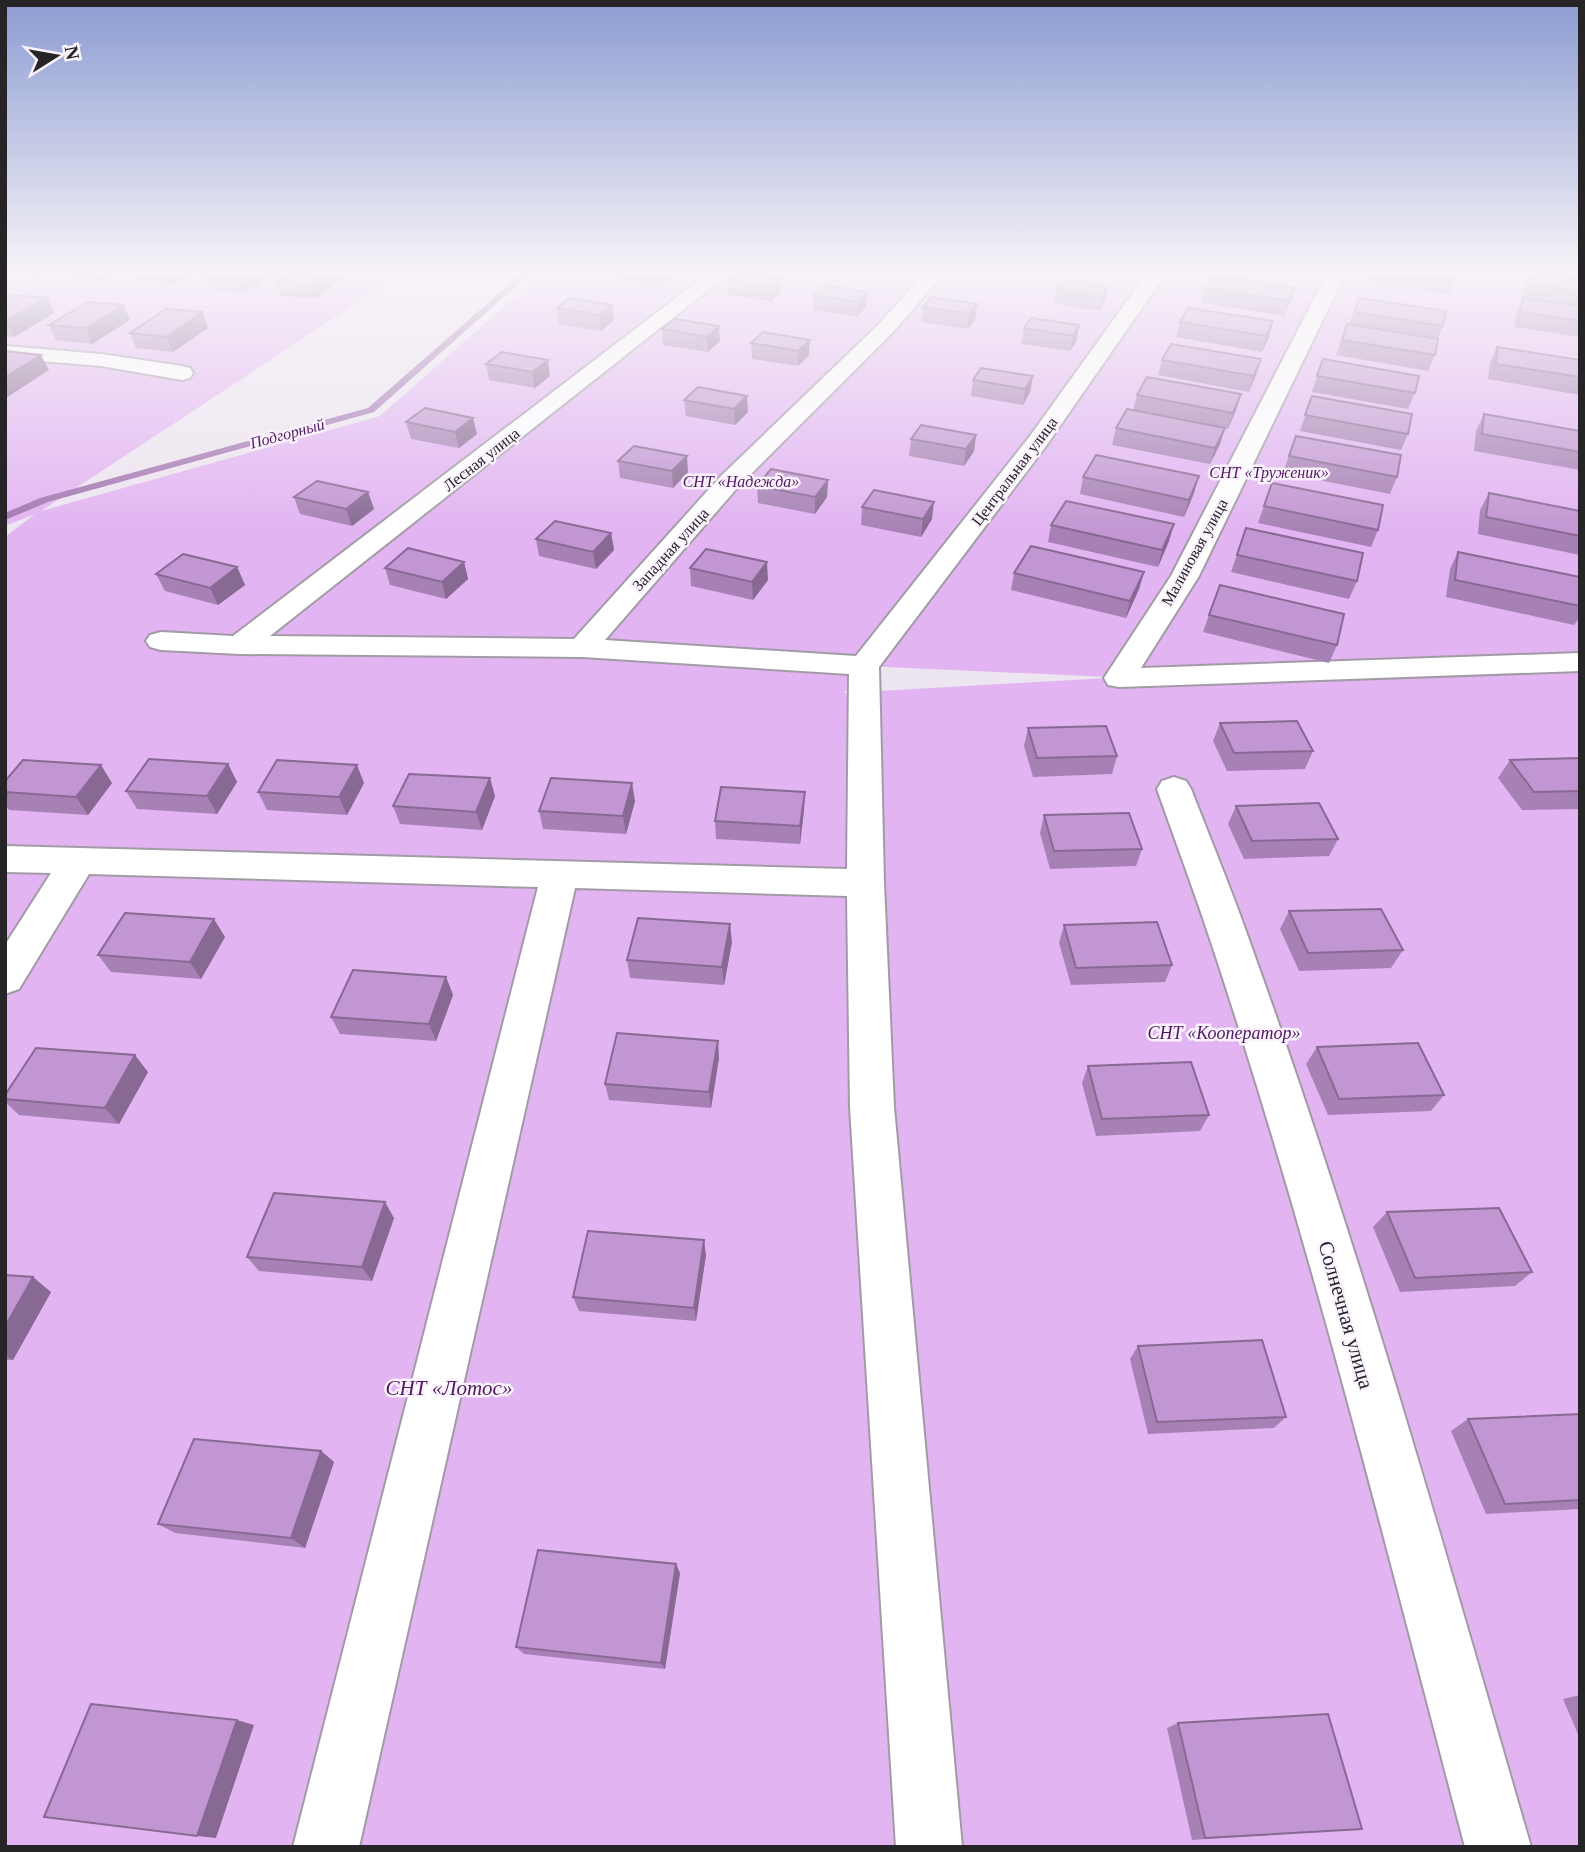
<svg xmlns="http://www.w3.org/2000/svg" width="1585" height="1852" viewBox="0 0 1585 1852" font-family="'Times New Roman',serif">
<style>
.green{fill:#e2b4f2;fill-rule:evenodd}
.lines{fill:none;stroke-linecap:round;stroke-linejoin:round}
.stream{fill:#a377b1;fill-rule:evenodd}
.minor-casing{stroke:#a29ba5;stroke-width:4}
.minor{fill:#fff;fill-rule:evenodd}
.wall{fill:#a781b5}
.shaded-wall{fill:#886993}
.building{fill:#c296d2;stroke:#886993;stroke-width:2}
.labels{text-anchor:middle;stroke-width:5;stroke-linejoin:round;paint-order:stroke}
.far-water-label{font-size:16px;font-style:italic;fill:#521b63;stroke:#faf2fd}
.far-street-label{font-size:16px;fill:#272428;stroke:#faf2fd}
.far-park-label{font-size:16px;font-style:italic;fill:#501860;stroke:#faf2fd}
.park-label{font-size:18px;font-style:italic;fill:#501860;stroke:#faf2fd}
.near-street-label{font-size:21px;fill:#272428;stroke:#faf2fd}
.near-park-label{font-size:21px;font-style:italic;fill:#501860;stroke:#faf2fd}
</style>
<rect width="100%" height="100%" fill="#ede5f0"/>
<!-- green -->
<path class="green" d="M5 272H404L41 511 380 416 543 272H1580V1847H5V537L35 514 5 526ZM864 666 1108 677V678L844 693Z"/>
<g class="lines">
<!-- stream -->
<path class="stream" d="M523 272H532L374 412 48 502 5 520V513L40 498 368 408Z"/>
<defs>
<path id="minor" d="M710 272H731L270 636 574 639 720 477 879 324 926 272H945L893 332 738 487 605 640 856 656 1030 436 1148 272H1167L1046 446 879 667 884 883 894 1107 962 1847H896L850 1107 847 896 575 888 359 1847H293L538 887 89 874 19 989 5 994V945L51 873 5 872V846L847 869 849 674 582 657 240 654 161 650 150 647 146 641 150 635 161 632 233 636Z
M1328 272H1346L1199 576 1141 668 1580 653V671L1119 687 1108 685 1104 678 1171 576Z
M5 346 101 354 182 366 190 368 193 373 190 378 182 380 101 366 5 358Z
M1174 777 1186 781 1191 789C1212 843 1234 896 1253 951 1359 1245 1444 1547 1531 1847H1465C1386 1547 1311 1245 1214 951 1196 896 1176 843 1157 789L1162 781Z"/>
</defs>
<!-- minor casing -->
<use href="#minor" class="minor-casing"/>
<!-- minor -->
<use href="#minor" class="minor"/>
</g>
<!-- wall -->
<path class="wall" d="M6 272H44L38 275Z
M69 272H118L104 280 72 277Z
M135 272H192L172 285 139 282Z
M620 272H672L673 278 661 287 621 281Z
M1369 272H1456L1455 280 1449 294 1366 282Z
M1523 272H1580V337L1514 327 1516 313 1523 298H1524L1525 286 1530 274 1523 273Z
M274 273 245 293 210 290 205 276Z
M781 277V292L770 301 728 295V280Z
M343 278 316 299 281 296 276 281Z
M1108 286 1105 301 1100 311 1054 304 1056 289Z
M1206 288H1295L1284 316 1202 303Z
M867 292 866 307 857 317 813 310V295Z
M47 298 54 313 14 337 5 336V299Z
M1359 298 1443 326 1437 340 1435 355 1428 371 1336 355 1347 324 1349 325Z
M977 304 975 319 968 329 922 322 923 307Z
M123 305 130 320 92 344 56 340 49 325Z
M612 305 614 320 601 331 559 324 557 308Z
M202 312 208 328 173 352 136 348 130 333Z
M675 319 720 341 708 352 663 345 662 329Z
M1273 321 1269 337 1262 352 1176 337 1180 322Z
M1079 325 1077 340 1070 351 1021 344 1024 328Z
M763 332 809 355 798 366 752 359 751 343Z
M1497 347 1580 360V395L1488 379 1490 363Z
M1323 359 1415 393 1408 409 1312 392Z
M1162 360 1256 375 1249 392 1158 375Z
M486 364 550 376 535 388 489 380Z
M1033 376 1030 392 1023 405 971 396 973 380Z
M1241 394 1236 410 1228 429 1225 428 1220 444 1210 464 1112 445 1116 428 1133 410 1137 395Z
M1312 396 1408 434 1401 450 1300 431Z
M684 400 748 412 735 425 686 416Z
M1484 414 1580 431V470L1474 451 1476 431Z
M406 422 477 434 459 448 411 439Z
M976 435 974 451 964 466 909 456 911 439Z
M1296 436 1397 477 1390 494 1283 473Z
M618 461 688 472 673 488 620 478Z
M1083 477 1194 493 1184 517 1080 494Z
M828 480 827 497 815 514 758 503 757 486Z
M1272 483 1378 530 1371 547 1258 523Z
M368 492 374 509 352 526 300 514 294 497Z
M1489 493 1580 511V555L1478 534 1480 510Z
M862 507 932 519 921 537 861 525Z
M1051 525 1169 541 1158 567 1048 542Z
M1246 528 1357 581 1349 599 1231 572Z
M611 533 614 550 596 569 539 556 536 539Z
M1458 552 1580 577V617L1574 625 1446 597 1450 569Z
M464 562 468 579 446 599 390 585 385 568Z
M237 567 245 585 218 605 165 591 156 574Z
M690 568 768 580 753 600 691 586Z
M1144 572 1139 589 1126 618 1011 590 1014 573Z
M1209 615 1337 645 1329 663 1203 632Z
M1220 723 1313 751 1305 769 1227 771 1213 741Z
M1028 728 1117 756 1112 774 1033 777 1024 746Z
M1580 758V809L1522 810 1498 778 1510 760Z
M228 764 237 782 217 814 137 809 126 791Z
M5 781 112 783 88 815 9 810 5 804Z
M364 783 347 815 267 810 258 792Z
M495 796 482 830 400 824 393 806Z
M635 801 626 834 543 829 539 811Z
M1236 806 1338 839 1329 856 1244 859 1228 824Z
M804 810 800 844 716 839 715 821Z
M1044 815 1142 849 1136 866 1050 869 1040 833Z
M1289 911 1403 950 1391 968 1299 971 1280 929Z
M1064 925 1172 965 1165 982 1071 985 1059 943Z
M225 937 201 979 111 972 98 955Z
M732 942 724 985 630 978 627 960Z
M446 977 453 995 436 1041 340 1034 331 1017Z
M1317 1047 1444 1095 1431 1111 1328 1115 1306 1064Z
M719 1058 711 1108 609 1100 605 1084Z
M1088 1066 1209 1115 1200 1131 1096 1136 1082 1083Z
M148 1072 119 1124 19 1115 5 1102V1095Z
M1387 1212 1532 1272 1515 1286 1400 1292 1373 1227Z
M394 1218 372 1281 259 1271 247 1257Z
M706 1255 696 1321 579 1311 573 1297Z
M5 1275 51 1292 13 1360H5Z
M1138 1346 1286 1417 1274 1428 1148 1434 1130 1359Z
M1580 1414V1509L1486 1514 1451 1431 1468 1419Z
M321 1451 334 1462 305 1548 175 1533 158 1524Z
M680 1573 665 1669 524 1654 516 1647Z
M1580 1695V1739L1563 1699Z
M1178 1723 1362 1829 1192 1840 1167 1728Z"/>
<!-- shaded-wall -->
<path class="shaded-wall" d="M101 272H118L104 280Z
M167 272H192L172 285Z
M249 272H274V273L245 293 240 279Z
M328 272H342L343 278 316 299 311 284Z
M661 272H672L673 278 661 287 660 273Z
M781 277V292L770 301V287Z
M1108 286 1105 301 1100 311 1103 296Z
M1295 288 1290 303 1284 316 1289 301Z
M867 292 866 307 857 317 858 302Z
M47 298 54 313 14 337 6 321Z
M977 304 975 319 968 329 969 314Z
M123 305 130 320 92 344 86 328Z
M612 305 614 320 601 331 599 315Z
M202 312 208 328 173 352 167 337Z
M1273 321 1269 337 1262 352 1266 336Z
M1079 325 1077 340 1070 351 1073 336Z
M719 326 720 341 708 352 707 337Z
M810 340 809 355 798 366V351Z
M41 355 49 370 6 398 5 377Z
M1261 359 1256 375 1249 392 1254 376Z
M548 360 550 376 535 388 532 372Z
M1033 376 1030 392 1023 405 1025 389Z
M1241 394 1236 410 1228 429 1233 413Z
M747 396 748 412 735 425 734 409Z
M473 418 477 434 459 448 455 432Z
M1225 428 1220 444 1210 464 1215 448Z
M976 435 974 451 964 466 966 449Z
M687 456 688 472 673 488 672 471Z
M1199 476 1194 493 1184 517 1189 500Z
M828 480 827 497 815 514V497Z
M368 492 374 509 352 526 346 509Z
M934 502 932 519 921 537 923 519Z
M1174 524 1169 541 1158 567 1162 550Z
M611 533 614 550 596 569 593 552Z
M464 562 468 579 446 599 442 582Z
M767 562 768 580 753 600 752 582Z
M237 567 245 585 218 605 210 588Z
M1144 572 1139 589 1126 618 1130 601Z
M228 764 237 782 217 814 207 796Z
M101 765 112 783 88 815 76 797Z
M357 765 364 783 347 815 339 797Z
M490 778 495 796 482 830 476 812Z
M632 783 635 801 626 834 623 816Z
M805 792 804 810 800 844V826Z
M214 919 225 937 201 979 190 962Z
M730 924 732 942 724 985 722 967Z
M446 977 453 995 436 1041 429 1024Z
M718 1041 719 1058 711 1108 709 1092Z
M135 1055 148 1072 119 1124 105 1108Z
M385 1202 394 1218 372 1281 362 1267Z
M704 1240 706 1255 696 1321 694 1308Z
M33 1277 51 1292 13 1360 5 1355V1327Z
M321 1451 334 1462 305 1548 291 1538Z
M676 1564 680 1573 665 1669 661 1663Z
M237 1720 254 1725 216 1838 197 1836Z"/>
<!-- building -->
<path class="building" d="M210 272H249L240 279 205 276Z
M289 272H328L311 284 276 281Z
M737 272H746L781 277 770 287 728 280Z
M1404 272H1456L1455 280Z
M1531 272 1580 279V292L1531 285Z
M1214 275 1295 288 1289 301 1206 288Z
M1062 280 1108 286 1103 296 1056 289Z
M823 285 867 292 858 302 813 295Z
M12 295 47 298 5 321V299Z
M931 297 977 304 969 314 923 307Z
M570 298 612 305 599 315 557 308Z
M1359 298 1446 311 1443 326 1354 312Z
M1523 298 1580 306V321L1521 312Z
M88 302 123 305 86 328 49 325Z
M1188 308 1273 321 1266 336 1180 322Z
M166 309 202 312 167 337 130 333Z
M1031 318 1079 325 1073 336 1024 328Z
M675 319 719 326 707 337 662 329Z
M1347 324 1438 339 1435 355 1342 340Z
M763 332 810 340 798 351 751 343Z
M1171 344 1261 359 1254 376 1162 360Z
M1497 347 1580 360V377L1496 364Z
M5 351 41 355 5 377Z
M502 352 548 360 532 372 486 364Z
M1323 359 1419 376 1415 393 1317 376Z
M981 368 1033 376 1025 389 973 380Z
M1147 377 1241 394 1233 413 1137 395Z
M698 387 747 396 734 409 684 400Z
M1312 396 1412 414 1408 434 1305 415Z
M425 408 473 418 455 432 406 422Z
M1127 409 1225 428 1215 448 1116 428Z
M1484 414 1580 431V452L1482 434Z
M921 425 976 435 966 449 911 439Z
M1296 436 1401 455 1397 477 1289 456Z
M634 446 687 456 672 471 618 461Z
M1096 455 1199 476 1189 500 1083 477Z
M771 469 828 480 815 497 757 486Z
M317 481 368 492 346 509 294 497Z
M1272 483 1383 505 1378 530 1264 506Z
M874 490 934 502 923 519 862 507Z
M1489 493 1580 511V536L1486 517Z
M1066 501 1174 524 1162 550 1051 525Z
M555 521 611 533 593 552 536 539Z
M1246 528 1363 553 1357 581 1237 555Z
M1031 546 1144 572 1130 601 1014 573Z
M408 548 464 562 442 582 385 568Z
M706 549 767 562 752 582 690 568Z
M1458 552 1580 577V606L1455 580Z
M183 554 237 567 210 588 156 574Z
M1220 585 1344 614 1337 645 1209 615Z
M1297 721 1313 751 1234 753 1220 723Z
M1106 726 1117 756 1037 758 1028 728Z
M1580 758V791L1534 792 1510 760Z
M149 759 228 764 207 796 126 791Z
M23 760 101 765 76 797 5 792V781Z
M277 760 357 765 339 797 258 792Z
M409 774 490 778 476 812 393 806Z
M551 778 632 783 623 816 539 811Z
M721 787 805 792 800 826 715 821Z
M1319 803 1338 839 1252 841 1236 806Z
M1129 813 1142 849 1054 851 1044 815Z
M1381 909 1403 950 1308 953 1289 911Z
M125 913 214 919 190 962 98 955Z
M638 918 730 924 722 967 627 960Z
M1157 922 1172 965 1076 968 1064 925Z
M353 970 446 977 429 1024 331 1017Z
M617 1033 718 1041 709 1092 605 1084Z
M1418 1043 1444 1095 1339 1099 1317 1047Z
M36 1048 135 1055 105 1108 5 1099V1095Z
M1191 1062 1209 1115 1102 1119 1088 1066Z
M274 1193 385 1202 362 1267 247 1257Z
M1499 1208 1532 1272 1415 1278 1387 1212Z
M588 1231 704 1240 694 1308 573 1297Z
M5 1275 33 1277 5 1327Z
M1262 1340 1286 1417 1157 1422 1138 1346Z
M1580 1414V1500L1505 1504 1468 1419Z
M194 1439 321 1451 291 1538 158 1524Z
M538 1550 676 1564 661 1663 516 1647Z
M91 1704 237 1720 197 1836 44 1817Z
M1328 1714 1362 1829 1205 1838 1178 1723Z"/>
<!-- sky -->
<linearGradient id="sky" x2="0" y2="1"><stop stop-color="#8c9cd2"/><stop offset="0.51" stop-color="#f7f3f8"/><stop offset="1" stop-color="#f7f3f8" stop-opacity="0"/></linearGradient>
<rect width="1585" height="532" fill="url(#sky)"/>
<g class="labels">
<!-- far-water labels -->
<g class="far-water-label">
<text transform="translate(287 433) rotate(-15)" y="6">Подгорный</text>
</g>
<!-- far-street labels -->
<g class="far-street-label">
<text transform="translate(481 459) rotate(-38)" y="6">Лесная улица</text>
<text transform="translate(1014 471) rotate(-53)" y="6">Центральная улица</text>
<text transform="translate(670 549) rotate(-48)" y="6">Западная улица</text>
<text transform="translate(1194 552) rotate(-61)" y="6">Малиновая улица</text>
</g>
<!-- far-park labels -->
<g class="far-park-label">
<text x="1269" y="478">СНТ «Труженик»</text>
<text x="741" y="487">СНТ «Надежда»</text>
</g>
<!-- park labels -->
<g class="park-label">
<text x="1224" y="1039">СНТ «Кооператор»</text>
</g>
<!-- near-street labels -->
<g class="near-street-label">
<text transform="translate(1346 1315) rotate(74)" y="7">Солнечная улица</text>
</g>
<!-- near-park labels -->
<g class="near-park-label">
<text x="449" y="1395">СНТ «Лотос»</text>
</g>
</g>
<!-- border -->
<rect width="1585" height="1852" fill="none" stroke="#272428" stroke-width="14"/>
<!-- north arrow -->
<g transform="translate(56 56) rotate(79)" stroke="#faf2fd" stroke-width="5" paint-order="stroke">
<path d="M0-5L12 26L0 18L-12 26Z" fill="#272428"/>
<text y="-10" font-size="19" font-weight="bold" text-anchor="middle" fill="#272428">N</text>
</g>
</svg>
